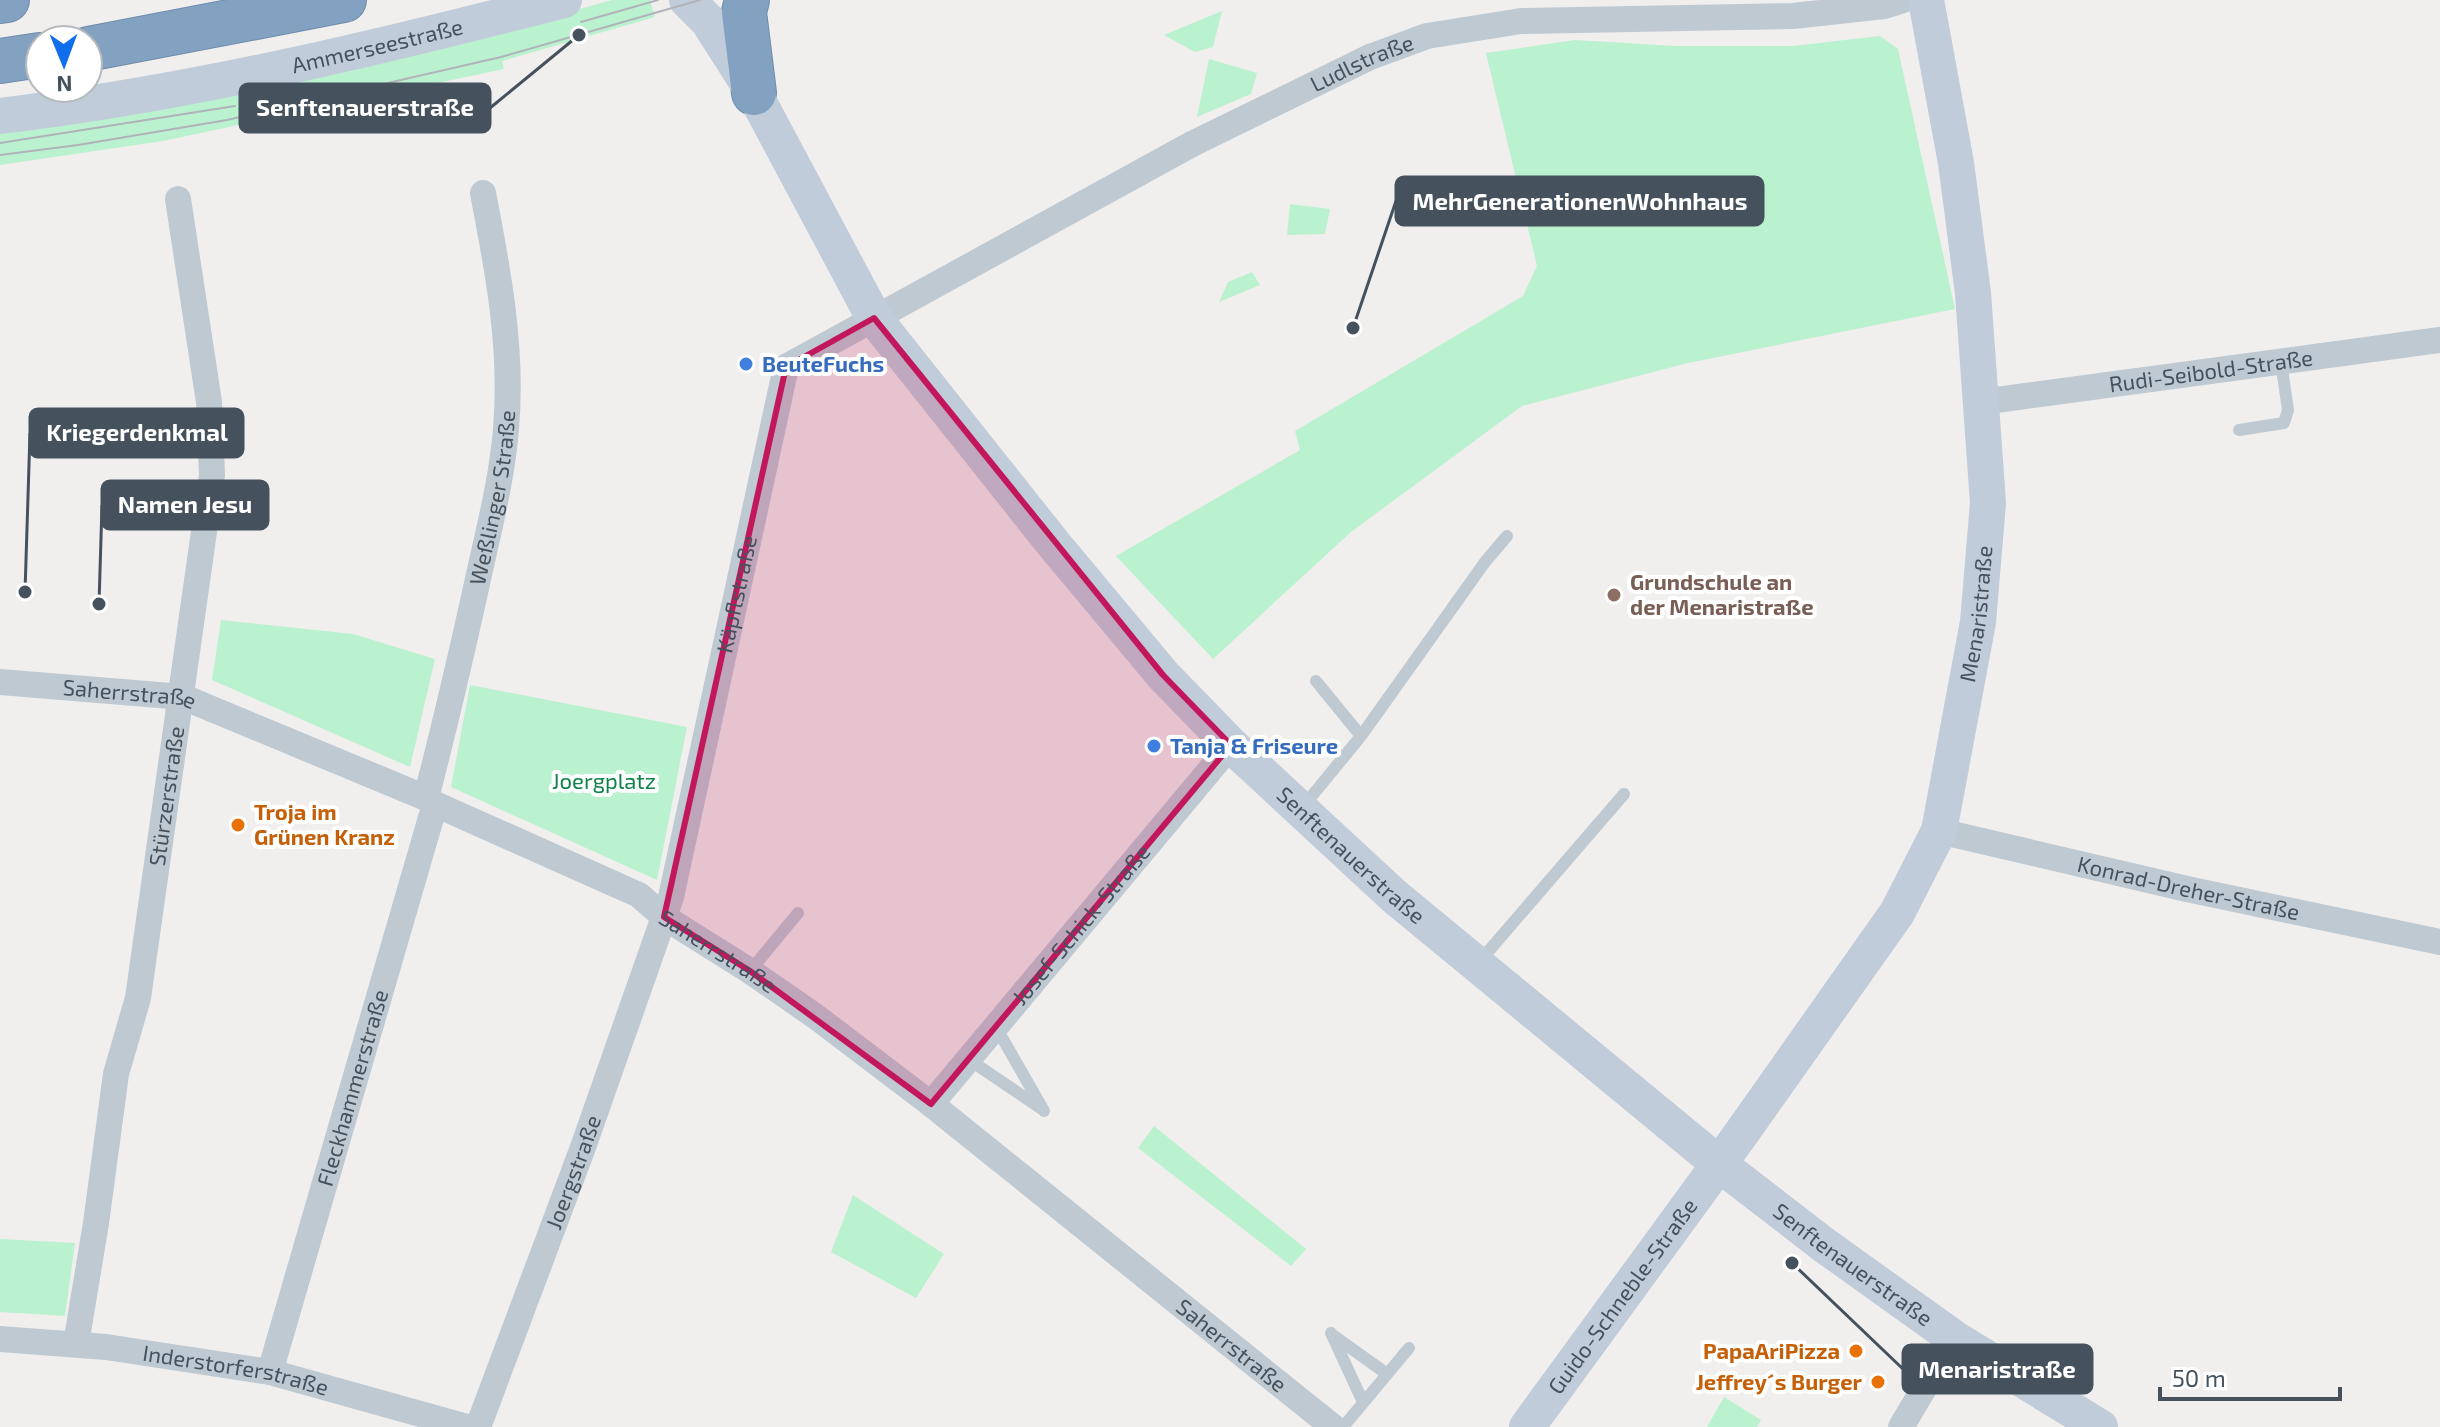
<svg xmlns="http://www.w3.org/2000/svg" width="2440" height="1427" viewBox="0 0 2440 1427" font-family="'Exo 2',sans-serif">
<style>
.green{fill:#baf1cf}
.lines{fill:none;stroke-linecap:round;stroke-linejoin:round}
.highway-casing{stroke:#6e8cac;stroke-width:46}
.lane{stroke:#bec9d1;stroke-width:12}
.street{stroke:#bec9d1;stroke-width:26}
.secondary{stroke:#c0ccd9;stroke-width:36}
.highway{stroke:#83a1c0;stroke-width:44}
.tram{stroke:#b0b3b9;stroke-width:2}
.marked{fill:#c2185b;fill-opacity:0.2;stroke:#c2185b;stroke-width:6;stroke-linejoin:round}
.shop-dot{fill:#3f7fe0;stroke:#fff;stroke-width:3}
.education-dot{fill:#8d6e63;stroke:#fff;stroke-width:3}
.food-dot{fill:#e8710a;stroke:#fff;stroke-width:3}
.labels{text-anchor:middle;stroke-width:8;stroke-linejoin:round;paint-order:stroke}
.street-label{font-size:22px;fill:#45525d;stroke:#fff}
.shop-label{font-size:22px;font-weight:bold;fill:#366cbe;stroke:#fff;text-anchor:start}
.education-label{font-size:22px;font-weight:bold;fill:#785e54;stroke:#fff;text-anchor:start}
.park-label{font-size:22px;fill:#11834a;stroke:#fff}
.food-label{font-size:22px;font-weight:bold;fill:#c56008;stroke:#fff;text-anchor:end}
.leader{fill:none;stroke:#45525d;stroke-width:3}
.callout-dot{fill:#45525d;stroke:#fff;stroke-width:3}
.callout{fill:#45525d;stroke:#45525d;stroke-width:3}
.callout-label{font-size:24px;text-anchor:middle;font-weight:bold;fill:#fff}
</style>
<rect width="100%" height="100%" fill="#f1eeee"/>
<!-- green -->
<path class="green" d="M612 0H650L655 17 502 61 504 69 163 141 0 165V133L457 43Z
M1222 11 1213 47 1195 52 1164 35Z
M1880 36 1898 49 1955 309 1688 363 1522 406 1351 532 1213 659 1116 556 1300 450 1295 431 1523 296 1537 266 1486 53 1575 40 1674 46H1793Z
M1209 59 1257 73 1251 94 1197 117Z
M1290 204 1330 209 1325 234 1287 235Z
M1252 272 1260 285 1219 302 1228 282Z
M221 620 353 634 435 659 410 767 212 680Z
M470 685 687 727 657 880 451 787Z
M1154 1126 1306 1249 1291 1266 1138 1148Z
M853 1195 944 1254 916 1298 831 1252Z
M0 1239 75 1243 65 1316 0 1312Z
M1724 1397 1761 1420 1757 1427H1707Z"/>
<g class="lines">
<defs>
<path id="highway" d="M747 0 744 12 754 93
M0 1 7 0
M88 49 344 0
M0 61 40 55"/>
</defs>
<!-- highway casing -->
<use href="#highway" class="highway-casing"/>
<!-- lane -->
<path class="lane" d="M2239 430 2284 423 2288 410 2281 362
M1316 681 1361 736
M1302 808 1361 736 1485 562 1507 536
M1480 961 1624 794
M750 971 798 913
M996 1027 1044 1111
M968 1059 1042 1109
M1331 1333 1363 1402
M1334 1336 1387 1374
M1343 1427 1409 1348"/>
<!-- street -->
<g class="street">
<path id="s1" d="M1981 402 2440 340"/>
<path id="s2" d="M0 682 183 697 426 798 435 804 639 895 664 917 750 971 815 1016 931 1104 1333 1427"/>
<path id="s3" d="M426 798C445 725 462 652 478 579 489 529 502 479 506 429 513 350 498 270 483 193"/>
<path id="s4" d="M1939 831 2187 889 2440 942"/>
<path id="s5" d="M931 1104 1231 745"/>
<path id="s6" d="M0 1339 106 1347 270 1372 467 1427"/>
<path id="s7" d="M76 1344 96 1223 116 1074 138 998 212 475 209 402 178 199"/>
<path id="s8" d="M270 1372 435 804"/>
<path id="s9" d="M478 1427 582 1150 671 897 786 367 1192 144 1370 57 1427 36 1521 21 1793 16 1884 6 1903 0"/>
<path d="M1901 1427 1954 1338"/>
</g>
<!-- secondary -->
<g class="secondary">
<path id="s10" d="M687 0 708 21 754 93 874 318 1052 542 1163 675 1231 745 1394 896 1719 1164 1824 1245 1954 1338 2100 1427"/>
<path id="s11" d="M0 116C191 93 378 48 564 0"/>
<path id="s12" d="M1527 1427 1738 1138 1897 913 1939 831 1978 622 1988 503 1973 293 1956 163 1926 0"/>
</g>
<!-- highway -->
<use href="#highway" class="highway"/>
<!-- tram -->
<path class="tram" d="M581 22 658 0
M0 143 235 106
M0 155 78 145 227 120 501 57 700 0"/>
</g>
<!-- marked area -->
<path class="marked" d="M874 318 1163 675 1231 745 931 1104 750 971 664 917 786 367Z"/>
<!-- markers -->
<g class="shop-dot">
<circle cx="746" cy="364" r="8"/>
<circle cx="1154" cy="746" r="8"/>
</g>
<circle class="education-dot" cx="1614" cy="595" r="8"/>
<g class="food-dot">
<circle cx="238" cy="825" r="8"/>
<circle cx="1856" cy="1351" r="8"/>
<circle cx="1878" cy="1382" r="8"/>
</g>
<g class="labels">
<!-- street labels -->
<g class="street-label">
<text dy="8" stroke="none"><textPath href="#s11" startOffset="384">Ammerseestraße</textPath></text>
<text dy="8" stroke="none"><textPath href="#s9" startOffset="1758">Ludlstraße</textPath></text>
<text dy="8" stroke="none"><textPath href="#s1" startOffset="232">Rudi-Seibold-Straße</textPath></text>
<text dy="8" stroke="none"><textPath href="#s3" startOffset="308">Weßlinger Straße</textPath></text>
<text dy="8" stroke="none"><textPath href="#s9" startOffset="874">Käpflstraße</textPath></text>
<text dy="8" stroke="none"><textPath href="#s12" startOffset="946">Menaristraße</textPath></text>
<text dy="8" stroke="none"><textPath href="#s2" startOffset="130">Saherrstraße</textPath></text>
<text dy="8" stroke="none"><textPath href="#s7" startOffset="556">Stürzerstraße</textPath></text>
<text dy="8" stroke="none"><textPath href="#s10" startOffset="1090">Senftenauerstraße</textPath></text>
<text dy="8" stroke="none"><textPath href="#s4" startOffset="256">Konrad-Dreher-Straße</textPath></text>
<text dy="8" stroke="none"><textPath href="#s5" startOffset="234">Josef-Schick-Straße</textPath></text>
<text dy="8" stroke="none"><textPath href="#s2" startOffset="778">Saherrstraße</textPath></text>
<text dy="8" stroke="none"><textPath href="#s8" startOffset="296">Fleckhammerstraße</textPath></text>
<text dy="8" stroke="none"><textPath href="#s9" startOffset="272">Joergstraße</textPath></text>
<text dy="8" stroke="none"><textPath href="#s10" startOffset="1738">Senftenauerstraße</textPath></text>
<text dy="8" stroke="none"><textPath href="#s12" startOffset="162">Guido-Schneble-Straße</textPath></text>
<text dy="8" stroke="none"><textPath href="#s2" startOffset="1426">Saherrstraße</textPath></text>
<text dy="8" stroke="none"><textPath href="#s6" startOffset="238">Inderstorferstraße</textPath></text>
</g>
<!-- shop labels -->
<g class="shop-label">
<text x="762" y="372">BeuteFuchs</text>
<text x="1170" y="754">Tanja &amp; Friseure</text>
</g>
<!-- education labels -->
<g class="education-label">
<text x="1630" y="590">Grundschule an<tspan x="1630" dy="25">der Menaristraße</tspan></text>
</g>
<!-- park labels -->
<g class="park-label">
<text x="604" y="789">Joergplatz</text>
</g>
<!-- food labels -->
<g class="food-label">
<text x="254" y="820" text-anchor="start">Troja im<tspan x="254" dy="25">Grünen Kranz</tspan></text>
<text x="1840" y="1359">PapaAriPizza</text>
<text x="1862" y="1390">Jeffrey´s Burger</text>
</g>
</g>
<!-- callouts -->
<path class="leader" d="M579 35L490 108M1353 328L1396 201M25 592L30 433M99 604L102 505M1792 1263L1903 1369"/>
<g class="callout-dot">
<circle cx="579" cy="35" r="8"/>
<circle cx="1353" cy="328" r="8"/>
<circle cx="25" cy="592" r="8"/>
<circle cx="99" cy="604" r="8"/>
<circle cx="1792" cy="1263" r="8"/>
</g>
<g class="callout">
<rect x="240" y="84" width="250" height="48" rx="8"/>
<rect x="1396" y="177" width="367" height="48" rx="8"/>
<rect x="30" y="409" width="213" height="48" rx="8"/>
<rect x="102" y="481" width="166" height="48" rx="8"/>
<rect x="1903" y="1345" width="189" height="48" rx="8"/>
</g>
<g class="callout-label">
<text x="365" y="116">Senftenauerstraße</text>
<text x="1580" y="210">MehrGenerationenWohnhaus</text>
<text x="137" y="441">Kriegerdenkmal</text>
<text x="185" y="513">Namen Jesu</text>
<text x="1997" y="1378">Menaristraße</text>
</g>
<!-- north arrow -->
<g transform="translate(64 64) rotate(179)"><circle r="38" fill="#ffffff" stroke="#b5babe" stroke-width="2"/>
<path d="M0-6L14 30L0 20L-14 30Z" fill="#0e6eeb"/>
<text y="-12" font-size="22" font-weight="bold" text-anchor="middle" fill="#45525d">N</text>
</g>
<!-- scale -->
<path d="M2160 1387v12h180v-12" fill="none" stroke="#45525d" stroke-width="4"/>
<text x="2172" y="1387" font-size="24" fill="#45525d" stroke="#ffffff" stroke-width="6" paint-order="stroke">50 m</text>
</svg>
